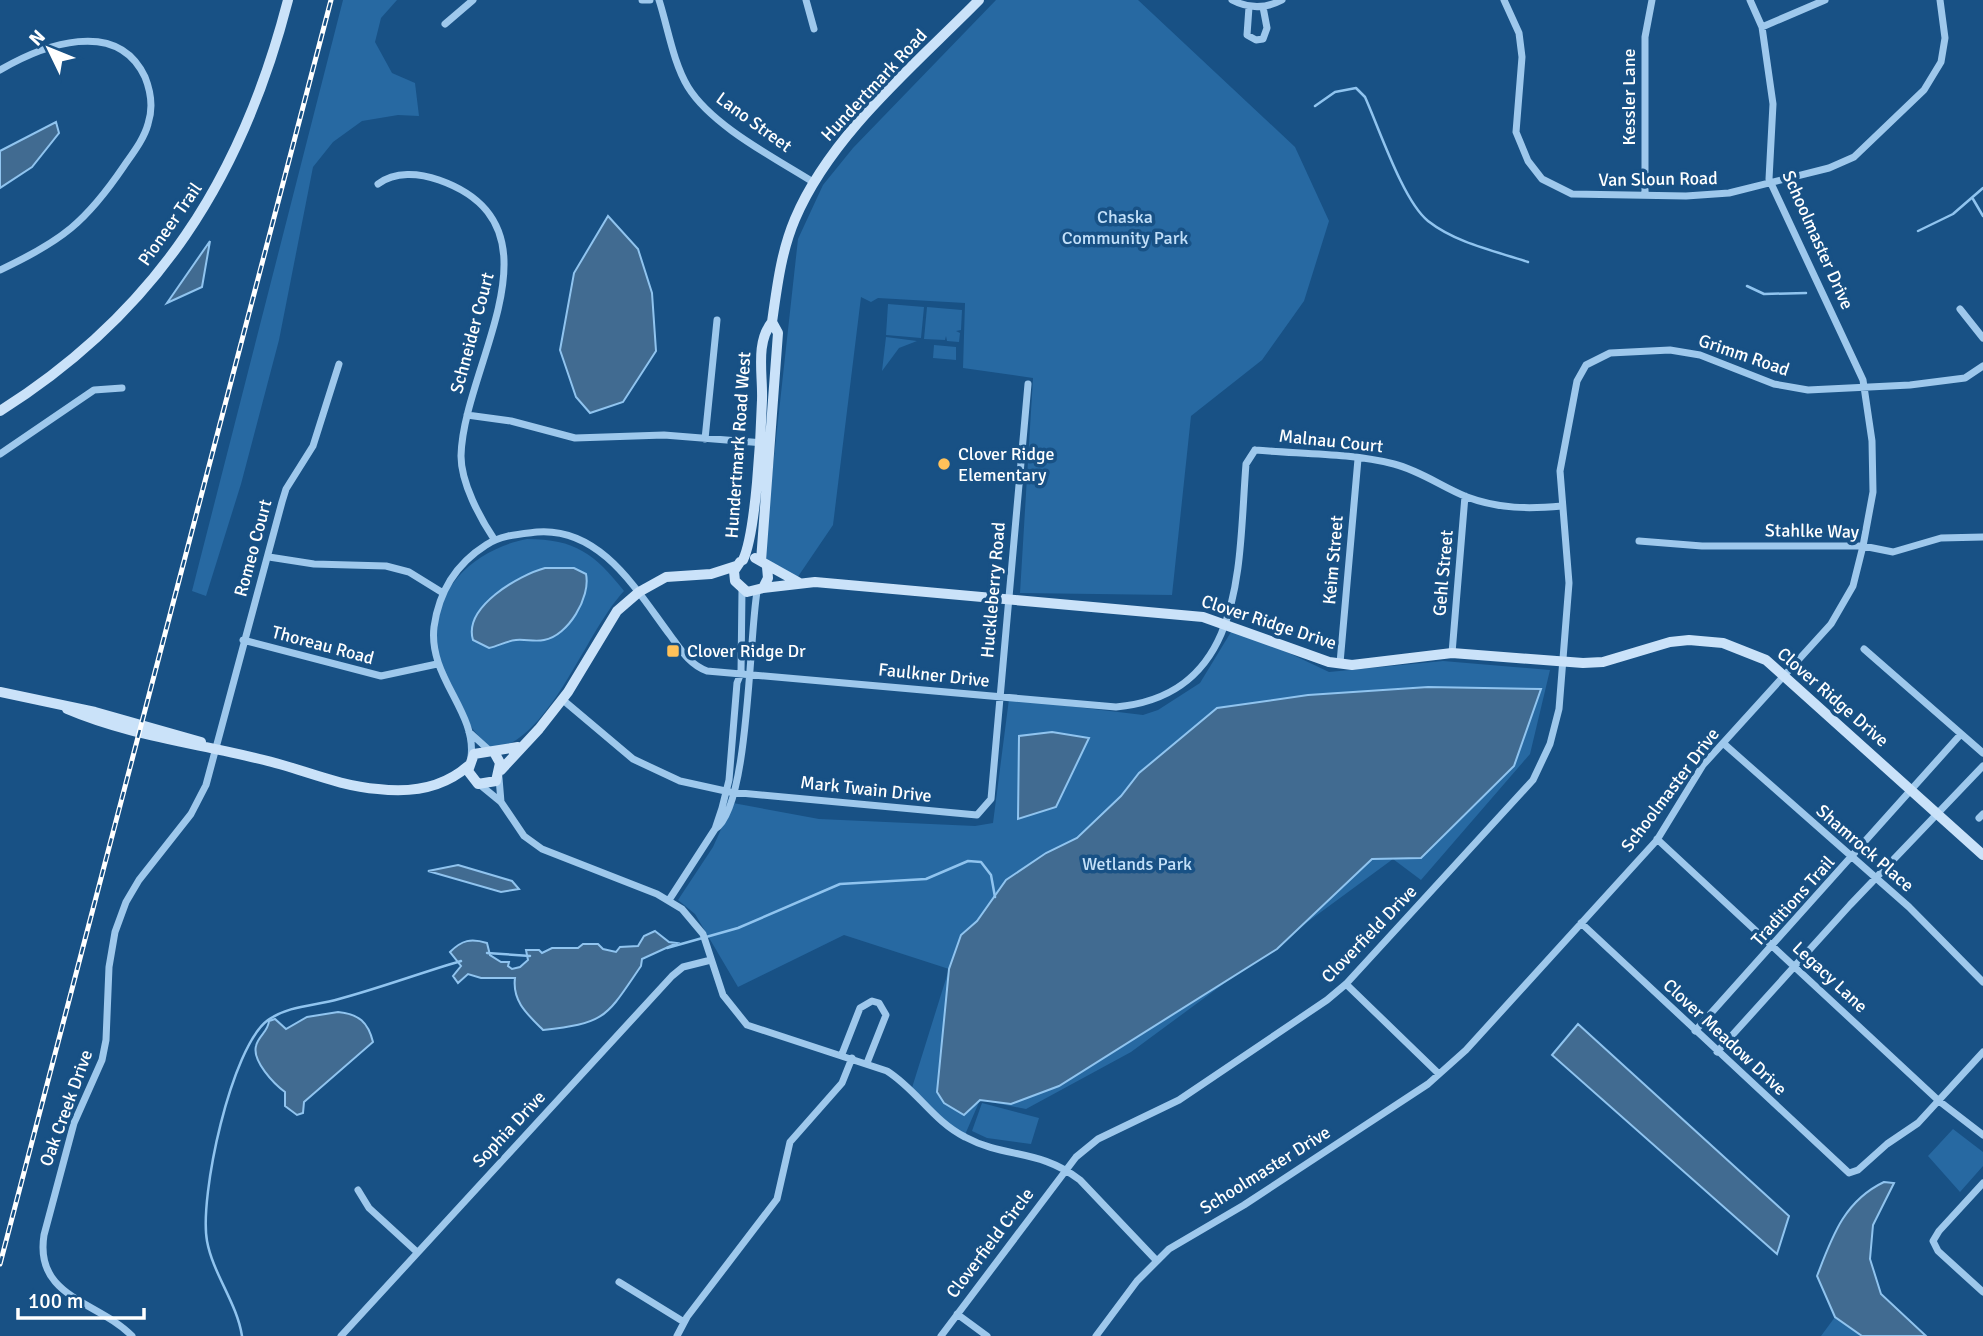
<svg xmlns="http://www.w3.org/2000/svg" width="1983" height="1336" viewBox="0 0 1983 1336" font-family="Signika,sans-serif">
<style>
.green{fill:#2769a2}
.water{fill:#416b91;stroke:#90c4ef;stroke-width:2}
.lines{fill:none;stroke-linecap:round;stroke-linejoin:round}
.stream{stroke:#90c4ef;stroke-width:2.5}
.street{stroke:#9ec8ec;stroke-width:7}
.secondary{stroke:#cae2f9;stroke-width:10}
.rail-casing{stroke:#fff;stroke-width:5}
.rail{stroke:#185185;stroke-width:2.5;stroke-dasharray:8;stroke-linecap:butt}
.poi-dot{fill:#ffc159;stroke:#185185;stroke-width:2.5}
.labels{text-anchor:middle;stroke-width:7;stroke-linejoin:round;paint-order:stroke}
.street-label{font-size:18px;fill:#fff;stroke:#185185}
.park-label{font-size:18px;fill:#c3e0f9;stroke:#185185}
.poi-label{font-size:18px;fill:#fff;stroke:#185185;text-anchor:start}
</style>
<rect width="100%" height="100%" fill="#185185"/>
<!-- green -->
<path class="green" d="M343 0H397L381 18 375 42 392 73 415 83 419 116 398 115 362 121 333 142 313 167 279 340 241 484 206 596 192 591Z
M996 0H1138L1295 147 1329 221 1304 301 1262 360 1191 416 1172 595 1020 593 1033 378 963 368 965 303 878 298 871 302 861 297 833 525 795 581 763 557 798 239 823 185 853 148Z
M888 304 924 307 921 338 886 335Z
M927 307 962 310 961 330 956 331 960 333 959 342 947 341 946 336 945 340 924 339Z
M886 337 917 341 899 348 882 371Z
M934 345 956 347V360L933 358Z
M527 539C575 539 595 554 624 591 584 634 552 738 493 750 469 729 460 712 449 683 446 673 440 663 438 653 425 593 474 549 527 539Z
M1234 627 1329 672 1443 661 1550 670 1530 754 1421 880 1393 859 1131 1052 1026 1109 980 1100 964 1137 911 1091 949 969 844 935 738 987 695 914 678 900 713 847 733 803 819 819 975 826 993 823 1009 699 1143 715 1158 710 1200 683Z
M982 1103 1039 1118 1031 1144 987 1138 972 1131Z
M1953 1129 1983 1152V1166L1960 1192 1928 1156Z
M1835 1317 1862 1336H1821Z"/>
<!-- water -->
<path class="water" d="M56 122 59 133 32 167 0 188V151Z
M608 216 638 249 652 293 656 351 623 402 590 413 576 397 560 350 574 273Z
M210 241 202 287 167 303Z
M545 568H574L586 574C591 597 568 636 544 640 535 642 525 639 516 640 506 641 499 646 489 648L473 640C463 607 519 575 545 568Z
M1428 687 1541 689 1514 766 1421 858 1372 859 1277 949 1059 1086 1011 1104 980 1100 964 1115 944 1103 937 1092 949 969 961 935 977 921 1006 880 1046 853 1077 838 1121 796 1139 773 1217 708 1308 695Z
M1052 732 1089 738 1056 807 1018 819 1019 736Z
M458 865 512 881 519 889 501 892 428 871Z
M655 931 669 942 677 943 642 959 641 966C606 1017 607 1023 543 1030 527 1014 512 1001 515 978H481L468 974 458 983 453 976 461 966 450 952C462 940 471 938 487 943L490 955 501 962H509L508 966 512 969 520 967 528 960 526 950H539L542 953 552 948H578L583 944H598L603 949 616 952 620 947 638 946 644 936Z
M338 1012C359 1014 368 1022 373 1042L304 1102 303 1113 297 1115 285 1106V1092C274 1084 252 1061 256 1046 258 1036 268 1032 269 1021L275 1019 286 1029 307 1017Z
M1578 1024 1789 1216 1777 1254 1552 1055Z
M1884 1182 1894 1183 1873 1225 1870 1259 1881 1294 1926 1336H1862L1835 1317 1817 1276C1832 1237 1844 1201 1884 1182Z"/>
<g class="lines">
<!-- stream -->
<path class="stream" d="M1315 106 1335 92 1356 88 1365 97C1379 128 1403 201 1428 221 1456 243 1495 251 1528 262
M1973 199 1983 216
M1918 231 1953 214 1983 188
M1747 286 1764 294 1806 293
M667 948 738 928 840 884 926 879 968 861 981 862 991 875 995 897
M487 953 530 956
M242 1336C237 1303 213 1274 207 1241 199 1197 231 1047 268 1020 290 1005 315 1006 339 999 380 988 420 973 461 961"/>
<!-- street -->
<path class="street" d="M642 0H650
M659 0C668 28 673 62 688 87 712 126 775 158 813 182
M806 0 814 29
M1232 0C1249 9 1265 9 1282 0
M1504 0 1519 33 1522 57 1516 132 1528 161 1542 179 1572 194 1686 196 1729 193 1829 168 1854 157 1924 90 1941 62 1945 38 1940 0
M1249 7 1247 35 1256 40 1263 39 1267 28 1263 7
M445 24 473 0
M1762 27 1825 0
M0 70C43 45 117 17 145 77 151 92 153 109 148 124 144 139 133 153 124 166 86 222 62 241 0 270
M378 184C395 171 419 173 439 180 570 226 463 365 461 456 461 483 480 518 494 539
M1645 195V37L1652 0
M1960 309 1983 338
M467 415 511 421 575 438 664 435 764 443
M705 439 717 320
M1255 450C1301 454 1350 453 1394 464 1421 471 1442 487 1467 497 1499 509 1529 509 1562 506
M0 454 94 390 122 388
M1639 541 1702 546H1863L1893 552 1941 538 1983 537
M269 557 314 564 386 566 409 572 443 593
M243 640 381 676 437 664
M1864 649 1983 753
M1452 653 1465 496
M1340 663 1358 459
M563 700 633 759 680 781 730 792 977 815 991 799 1028 384
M469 732 490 751
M1723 743 1909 907 1983 982
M471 757C477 712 428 677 434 627 439 591 456 564 486 545 501 535 520 534 537 532 601 527 637 591 670 635 681 650 689 664 707 671L1116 707C1247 695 1238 563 1246 464L1255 450
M499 778 501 802
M479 784 501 802 524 836 542 849 657 894 682 909 703 934 723 995 747 1025 887 1071C917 1090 933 1121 965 1137 1006 1159 1038 1148 1080 1180L1156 1260
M1979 818 1983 814
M715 829C749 809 749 637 757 592
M1657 839 1939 1101 1983 1135
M669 900 715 829 722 808 729 780 737 683 741 673 742 590
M1581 923 1849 1173 1858 1170 1887 1144 1918 1123 1983 1052
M1346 984 1439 1074
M1695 1031 1961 734
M1717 1052 1850 905 1983 766
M842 1054 860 1008 872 1001 879 1003 886 1015 867 1063
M1983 1183 1939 1231 1933 1241 1938 1251 1983 1292
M358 1190 369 1208 417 1252
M619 1282 684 1322
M957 1314 987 1336
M132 1336C98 1301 34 1298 44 1235L74 1123 102 1060 106 1040 109 967 115 932 126 902 139 880 191 814 206 785 282 502 286 489 313 446 339 364
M341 1336 672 976 683 967 711 960
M677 1336 687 1317 777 1199 790 1142 842 1083 852 1058
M941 1336 1076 1157 1098 1139 1179 1100 1327 1000 1346 984 1533 780 1550 744 1559 709 1569 583 1560 471 1577 381 1586 365 1610 353 1670 350 1700 355 1774 384 1808 390 1910 385 1965 378 1983 366
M1096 1336 1137 1281 1169 1249 1244 1205 1428 1084 1466 1050 1657 840 1703 765 1831 624 1853 586 1863 546 1873 492 1872 441 1863 380 1769 179 1773 104 1762 27 1750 0"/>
<!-- secondary -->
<path class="secondary" d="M772 322C777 287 781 252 795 219 831 134 915 65 979 0
M0 411C157 312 242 178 288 0
M755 558 798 582
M743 560C756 533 761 434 762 400 763 374 755 343 772 322
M761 561 778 333 772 322
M740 562 734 571 735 581 747 592 763 588 768 578 767 567
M763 588 815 582 1203 617 1329 662 1352 665 1452 653 1583 663 1603 662 1670 642 1689 640 1723 643 1766 660 1983 855
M0 692 95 712 201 742
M67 709C130 736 197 743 264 760 302 769 338 786 378 789 411 793 443 788 468 766
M494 752 500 763 496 781 478 784 468 771 474 754 518 747
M501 770 539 729 568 692 617 611 639 592 666 577 711 574 736 566"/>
<defs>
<path id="rail" d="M0 1264 331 0"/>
</defs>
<!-- rail casing -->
<use href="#rail" class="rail-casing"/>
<!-- rail -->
<use href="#rail" class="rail"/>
</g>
<!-- markers -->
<g class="poi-dot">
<circle cx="944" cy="464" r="7"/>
<rect x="666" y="644" width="14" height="14" rx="3.5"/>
</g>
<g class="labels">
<!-- street labels -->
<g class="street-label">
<text transform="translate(874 85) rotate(-47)" y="6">Hundertmark Road</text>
<text transform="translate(1629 97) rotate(-90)" y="6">Kessler Lane</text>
<text transform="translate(754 122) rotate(36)" y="6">Lano Street</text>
<text transform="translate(1658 179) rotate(-1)" y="6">Van Sloun Road</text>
<text transform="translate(170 224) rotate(-55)" y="6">Pioneer Trail</text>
<text transform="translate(1818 240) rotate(66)" y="6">Schoolmaster Drive</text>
<text transform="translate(472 333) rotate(-75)" y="6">Schneider Court</text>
<text transform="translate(1744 355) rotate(19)" y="6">Grimm Road</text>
<text transform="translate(1331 441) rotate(6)" y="6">Malnau Court</text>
<text transform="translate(738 445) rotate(-86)" y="6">Hundertmark Road West</text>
<text transform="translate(1812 531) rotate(1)" y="6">Stahlke Way</text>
<text transform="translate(253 548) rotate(-75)" y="6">Romeo Court</text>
<text transform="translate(1333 560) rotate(-85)" y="6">Keim Street</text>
<text transform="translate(1443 573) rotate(-85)" y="6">Gehl Street</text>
<text transform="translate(993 590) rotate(-85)" y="6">Huckleberry Road</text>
<text transform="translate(1269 622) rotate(18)" y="6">Clover Ridge Drive</text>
<text transform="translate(323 645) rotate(15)" y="6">Thoreau Road</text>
<text transform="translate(934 675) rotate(6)" y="6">Faulkner Drive</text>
<text transform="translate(1833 697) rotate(41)" y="6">Clover Ridge Drive</text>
<text transform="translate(866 789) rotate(6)" y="6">Mark Twain Drive</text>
<text transform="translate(1670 790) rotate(-53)" y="6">Schoolmaster Drive</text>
<text transform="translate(1865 848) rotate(41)" y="6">Shamrock Place</text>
<text transform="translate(1793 901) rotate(-48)" y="6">Traditions Trail</text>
<text transform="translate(1369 934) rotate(-46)" y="6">Cloverfield Drive</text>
<text transform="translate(1830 977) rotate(43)" y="6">Legacy Lane</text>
<text transform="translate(1725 1037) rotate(43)" y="6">Clover Meadow Drive</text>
<text transform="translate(66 1108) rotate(-70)" y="6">Oak Creek Drive</text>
<text transform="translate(509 1129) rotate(-47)" y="6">Sophia Drive</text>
<text transform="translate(1265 1170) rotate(-32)" y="6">Schoolmaster Drive</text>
<text transform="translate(990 1243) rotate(-53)" y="6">Cloverfield Circle</text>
</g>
<!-- park labels -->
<g class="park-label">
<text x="1125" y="223">Chaska<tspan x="1125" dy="21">Community Park</tspan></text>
<text x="1137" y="870">Wetlands Park</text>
</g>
<!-- poi labels -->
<g class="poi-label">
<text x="958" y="460">Clover Ridge<tspan x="958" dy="21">Elementary</tspan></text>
<text x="687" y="657">Clover Ridge Dr</text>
</g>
</g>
<!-- north arrow -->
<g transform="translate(49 49) rotate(313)" stroke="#185185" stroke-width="5" paint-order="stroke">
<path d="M0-5L12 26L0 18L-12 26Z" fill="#ffffff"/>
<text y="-10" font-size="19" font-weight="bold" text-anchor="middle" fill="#ffffff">N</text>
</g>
<!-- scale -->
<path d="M18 1308v10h126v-10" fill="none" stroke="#ffffff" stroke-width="3.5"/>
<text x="28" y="1308" font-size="21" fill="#ffffff" stroke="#185185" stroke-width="5" paint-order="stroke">100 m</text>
</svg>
